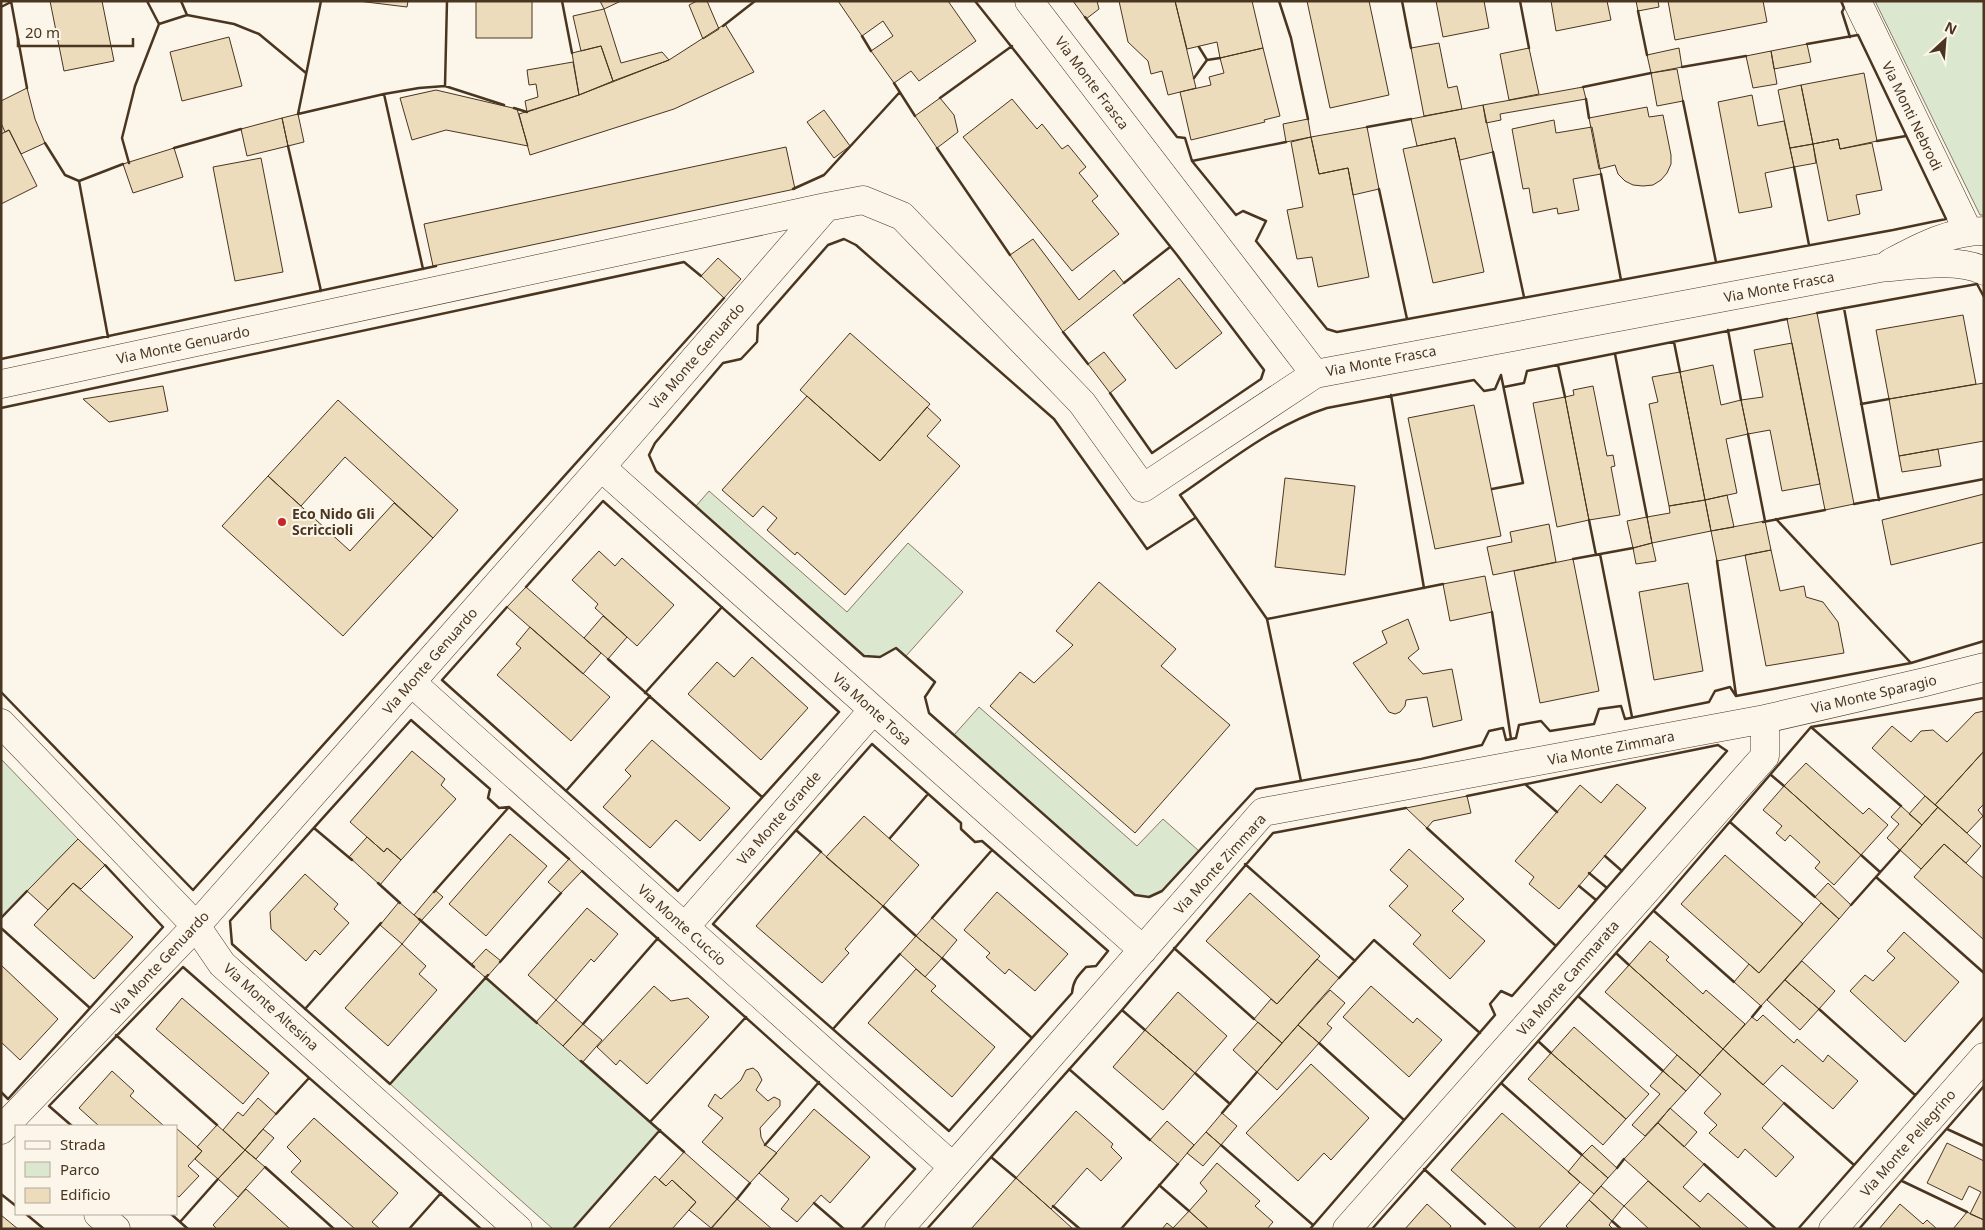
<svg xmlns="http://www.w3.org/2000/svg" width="1985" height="1230" viewBox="0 0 1985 1230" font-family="'Noto Sans',sans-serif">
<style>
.green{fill:#dce7d0;stroke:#887966}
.building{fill:#ecdcbc;stroke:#4a3520}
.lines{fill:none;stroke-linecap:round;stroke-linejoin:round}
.street-casing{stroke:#4a3520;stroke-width:29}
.street{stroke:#fbf6e9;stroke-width:28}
.wall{stroke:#4a3520;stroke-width:2.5}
.poi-dot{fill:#c62828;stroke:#fbf6e9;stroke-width:2}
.labels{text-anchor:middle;stroke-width:4;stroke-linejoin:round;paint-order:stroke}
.street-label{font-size:14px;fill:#4a3520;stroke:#fbf6e9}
.poi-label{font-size:14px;font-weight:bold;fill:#4a3520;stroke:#fbf6e9;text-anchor:start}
</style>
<rect width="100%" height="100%" fill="#fbf6e9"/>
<!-- green -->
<path class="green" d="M1875 1H1984V215H1980Z
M709 491 847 612 908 543 963 592 906 656 896 648 880 657 864 656 696 506Z
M979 707 1137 846 1163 819 1199 851 1162 891 1149 897 1135 895 954 735Z
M1 759 78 839 1 918Z
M486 978 660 1130 573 1229H553L390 1084Z"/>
<!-- building -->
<path class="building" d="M50 1H102L114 61 64 71Z
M358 1H408L407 7Z
M476 1H532V38H476Z
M600 1H621L604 9Z
M697 1H707L719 29 703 39 689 5Z
M838 1H948L976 41 919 81 911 71 894 83 871 51 893 36 883 21 862 36Z
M1073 1H1097L1099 9 1086 19Z
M1119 1H1175L1196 88 1168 95 1162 71 1151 74 1148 61 1128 42Z
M1175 1H1252L1263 48 1220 58 1217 42 1187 49Z
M1307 1H1369L1389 95 1330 108Z
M1436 1H1484L1489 28 1443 37Z
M1551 1H1607L1611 20 1556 31Z
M1636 1H1658L1659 7 1638 11Z
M1668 1H1763L1767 22 1675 40Z
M604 9 621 63 662 52 669 60 613 81 601 46 581 51 573 16Z
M725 24 754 72 674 109 530 155 519 114 579 95 669 60Z
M229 37 242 86 182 101 170 52Z
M1439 43 1448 88 1457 86 1462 109 1424 116 1411 48Z
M1807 44 1811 62 1774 69 1771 51Z
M601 46 613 81 579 95 572 53Z
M1263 48 1280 116 1264 120 1265 122 1191 140 1180 92 1211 85 1209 77 1224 73 1220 58Z
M1529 48 1539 94 1509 100 1500 54Z
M1679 48 1682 67 1651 73 1647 55Z
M1771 51 1777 84 1753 88 1746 56Z
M573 62 579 95 527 112 525 101 538 97 536 84 529 85 527 70Z
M1677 69 1683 101 1657 106 1651 73Z
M1864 73 1877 141 1840 149 1838 139 1813 144 1801 85Z
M1801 85 1813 144 1790 148 1778 90Z
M1583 87 1586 99 1500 114 1501 120 1486 123 1483 105Z
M27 88 35 119 45 143 21 154 9 130 5 132 1 123V101Z
M436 90 517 109 528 146 446 130 412 140 400 98Z
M1752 95 1758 126 1784 121 1794 167 1765 173 1772 207 1739 213 1718 102Z
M940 98 954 115 958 132 937 148 915 116Z
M1012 99 1037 129 1042 124 1062 149 1068 145 1086 167 1079 173 1098 196 1092 201 1119 234 1072 271 963 137Z
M1483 105 1493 152 1460 160 1455 138 1417 146 1411 119Z
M1647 107 1649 117 1663 115 1671 155V164L1667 173 1661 180 1653 185 1643 186 1633 185 1625 181 1618 174 1615 165 1599 169 1589 118Z
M824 110 850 146 834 158 807 122Z
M298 114 304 142 288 146 282 118Z
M282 118 288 146 247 156 241 129Z
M1308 119 1311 137 1286 142 1283 124Z
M1554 120 1556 133 1592 127 1601 174 1573 179 1579 210 1558 214 1557 208 1533 213 1529 188 1523 189 1512 129Z
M1367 127 1379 189 1353 195 1348 168 1319 174 1311 137Z
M9 130 37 186 1 204V134Z
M1311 137 1319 174 1348 168 1369 277 1318 287 1312 257 1297 259 1287 210 1303 207 1291 142Z
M1455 138 1484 272 1433 283 1403 149Z
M1838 139 1840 149 1872 143 1882 190 1856 195 1860 214 1828 221 1813 144Z
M1813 144 1816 163 1794 167 1790 148Z
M786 147 795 189 433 266 424 224Z
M174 148 183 177 133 193 123 164Z
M261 158 283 272 235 281 213 167Z
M1033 239 1079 300 1114 270 1124 283 1063 332 1010 255Z
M718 258 741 279 724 298 701 276Z
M1179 278 1222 333 1176 369 1133 315Z
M1817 313 1854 504 1825 510 1787 319Z
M1963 315 1976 384 1889 399 1876 330Z
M850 333 930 404 880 461 800 390Z
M1792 343 1820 484 1782 491 1770 430 1748 434 1741 400 1763 397 1754 350Z
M1104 352 1126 380 1110 393 1088 364Z
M1713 365 1721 405 1741 400 1748 434 1726 439 1737 493 1705 500 1680 372Z
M1680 372 1705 500 1669 506 1649 404 1658 402 1652 377Z
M1984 383V441L1899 456 1889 399Z
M163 386 168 411 109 422 83 399Z
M1593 386 1607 456 1613 455 1615 466 1611 467 1620 515 1589 520 1565 397 1574 395 1573 390Z
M807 396 880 461 927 407 941 420 927 436 960 466 845 595 797 552 795 555 767 530 777 518 763 506 753 517 722 490Z
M1565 397 1589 520 1557 527 1533 403Z
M338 400 458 510 433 538 345 457 301 506 268 476Z
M1474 405 1501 536 1435 549 1408 418Z
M1938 449 1941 466 1902 472 1899 456Z
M268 476 350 551 394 503 433 538 343 636 222 526Z
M1285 478 1355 486 1345 575 1275 567Z
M1984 494V542L1891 565 1882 520Z
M1727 495 1734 527 1711 531 1705 500Z
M1705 500 1711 531 1652 543 1647 517 1670 513 1669 506Z
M1647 517 1652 543 1633 548 1627 521Z
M1765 521 1771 550 1717 561 1711 531Z
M1549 524 1556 562 1493 575 1487 547 1512 542 1510 532Z
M1652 543 1656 561 1636 564 1633 548Z
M1771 550 1780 591 1804 586 1806 597 1823 602 1838 622 1844 653 1766 666 1745 555Z
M599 551 615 566 622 558 674 605 637 646 595 608 598 604 572 580Z
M1573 559 1599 691 1540 703 1514 571Z
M1485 576 1492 612 1450 621 1443 584Z
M1099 582 1176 649 1161 666 1230 725 1135 833 990 706 1020 672 1034 683 1073 645 1056 631Z
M1688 583 1703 671 1654 680 1639 592Z
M526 587 601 653 583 674 507 607Z
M603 616 627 637 608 659 584 638Z
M1408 619 1419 649 1408 658 1423 674 1452 669 1462 720 1433 727 1427 697 1406 700 1405 706 1400 712 1395 714 1389 712 1353 663 1387 643 1382 631Z
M530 627 610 697 571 741 497 675 521 648 516 644Z
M752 657 808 708 761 760 688 694 717 662 734 677Z
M1984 711V751L1935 805 1872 748 1892 726 1911 742 1921 731 1933 730 1947 742 1975 713Z
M652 740 730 808 700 841 676 820 650 848 603 807 631 776 625 770Z
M412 751 445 779 441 785 456 799 401 860 387 848 384 852 350 822Z
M1984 751V804L1978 810 1983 816 1967 833 1935 805Z
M1806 763 1863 814 1869 808 1888 825 1861 855 1784 786Z
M1617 784 1646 808 1559 909 1529 884 1534 877 1515 861 1580 785 1601 803Z
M1784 786 1861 855 1834 885 1815 868 1820 862 1790 835 1785 841 1776 833 1782 826 1763 810Z
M1467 796 1471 813 1433 821 1427 828 1406 808Z
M1925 796 1938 807 1922 825 1909 814Z
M1901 806 1922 825 1900 850 1887 838 1899 824 1891 817Z
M1938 807 1981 846 1966 863 1944 844 1921 869 1900 850Z
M864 816 919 865 883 906 826 857Z
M510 834 547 866 486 936 449 904Z
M367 837 384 852 387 848 401 860 380 885 349 857Z
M78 839 105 865 81 889 73 883 48 910 27 891Z
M1944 844 1984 879V940L1914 877Z
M1409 849 1464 899 1452 911 1485 941 1450 979 1413 944 1421 935 1389 906 1408 886 1390 870Z
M821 852 883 906 845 949 849 953 822 983 756 926Z
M1725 855 1803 924 1759 973 1681 904Z
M569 859 582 871 561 893 548 882Z
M305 874 338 904 334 909 349 923 320 955 315 950 306 961 271 929 270 912Z
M73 883 133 937 94 979 34 925Z
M1828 883 1851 905 1839 919 1815 897Z
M435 890 443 897 421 921 414 915Z
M997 892 1068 954 1035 991 1009 969 1005 974 986 957 990 953 964 930Z
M1250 893 1320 956 1277 1004 1206 941Z
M399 902 421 921 402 944 380 925Z
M1821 903 1839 919 1761 1006 1734 982 1749 964 1759 973Z
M587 908 618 934 594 962 591 959 556 1000 528 975Z
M932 918 957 940 942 958 916 936Z
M1904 932 1959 982 1905 1042 1850 991 1865 975 1873 981 1895 958 1887 951Z
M916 936 942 958 925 977 900 954Z
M1650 941 1669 957 1666 960 1703 994 1706 990 1745 1024 1723 1049 1629 965Z
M402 944 426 966 419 974 437 990 388 1046 345 1008Z
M486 949 501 961 486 978 471 965Z
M1317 959 1339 978 1282 1043 1254 1019 1271 999 1277 1004Z
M1802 961 1835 991 1819 1009 1785 980Z
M1 965 58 1019 20 1060 1 1042Z
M1629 965 1723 1049 1700 1075 1605 992Z
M916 969 936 986 931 991 995 1047 952 1097 868 1023Z
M1785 980 1819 1009 1800 1030 1767 1000Z
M654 986 671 1001 688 998 709 1017 647 1084 620 1060 616 1065 597 1047Z
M1371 986 1413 1023 1417 1018 1442 1040 1409 1077 1343 1017Z
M1330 990 1345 1003 1327 1024 1332 1028 1319 1043 1298 1025Z
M1178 992 1227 1036 1195 1073 1145 1030Z
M182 998 269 1073 243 1104 156 1029Z
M556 1000 583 1024 563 1046 536 1022Z
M1763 1015 1794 1043 1797 1039 1823 1062 1828 1055 1858 1081 1833 1109 1782 1065 1763 1085 1723 1049 1752 1017 1757 1021Z
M1258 1022 1282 1043 1257 1072 1233 1050Z
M583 1024 602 1040 582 1063 563 1046Z
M1298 1025 1319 1043 1277 1090 1257 1072Z
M1574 1027 1649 1094 1626 1119 1551 1053Z
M1145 1030 1195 1073 1163 1110 1113 1067Z
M1723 1049 1784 1103 1762 1128 1794 1157 1776 1177 1745 1149 1738 1158 1709 1133 1717 1125 1704 1113 1721 1094 1700 1075Z
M1551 1053 1626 1119 1603 1145 1528 1079Z
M1677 1055 1700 1075 1686 1091 1663 1071Z
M1311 1064 1369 1118 1331 1160 1324 1153 1298 1181 1246 1133Z
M753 1068 758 1072 762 1080 756 1090 768 1101 774 1097 780 1100V1106L760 1128 761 1137 765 1145 777 1153 750 1183 702 1142 723 1118 708 1106 715 1094 721 1099 741 1080 746 1070Z
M112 1071 134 1091 130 1096 164 1126H99L79 1108Z
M1663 1071 1686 1091 1645 1136 1632 1125 1660 1094 1650 1086Z
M258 1098 276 1114 245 1150 223 1130 238 1112 243 1116Z
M1670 1108 1697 1132 1684 1147 1658 1123Z
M814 1109 870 1157 830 1203 821 1195 797 1222 781 1209 789 1199 759 1173Z
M1076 1111 1113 1144 1111 1147 1122 1158 1101 1181 1087 1168 1051 1209 1016 1178Z
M1222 1113 1237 1126 1221 1145 1206 1132Z
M1502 1113 1580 1182 1538 1229H1517L1451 1170Z
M314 1118 398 1193 372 1222 380 1229H355L291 1172 301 1161 287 1147Z
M1167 1121 1194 1145 1178 1164 1150 1140Z
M1658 1123 1704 1164 1683 1187 1700 1202 1708 1193 1749 1229H1702L1624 1159Z
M217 1125 245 1150 218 1179 195 1159 202 1151 197 1147Z
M176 1128 202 1151 188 1166 199 1176 179 1197 176 1195Z
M263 1129 274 1138 256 1159 245 1150Z
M1206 1132 1221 1145 1203 1166 1187 1153Z
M1947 1143 1984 1161V1220L1970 1214 1981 1192 1969 1186 1962 1200 1927 1183Z
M1592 1145 1617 1168 1608 1178 1582 1155Z
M245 1150 265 1167 238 1197 218 1179Z
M684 1152 737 1199 711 1228 689 1210 696 1202 672 1180 666 1186 659 1180Z
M1582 1155 1608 1178 1594 1194 1568 1172Z
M1217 1163 1260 1201 1255 1206 1273 1222 1267 1229H1209L1189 1211 1207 1191 1200 1183Z
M655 1176 666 1186 672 1180 696 1202 672 1229H608Z
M1016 1178 1051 1209 1073 1229H971Z
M1648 1181 1702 1229H1649L1624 1206Z
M1601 1186 1624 1206 1612 1221 1589 1200Z
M246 1189 290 1229H217L213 1225Z
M737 1199 772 1229H711Z
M1589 1200 1612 1221 1609 1225 1613 1229H1569L1566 1226Z
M1427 1204 1451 1226 1449 1229H1405Z
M1900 1204 1923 1224 1927 1220 1937 1229H1879Z
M1189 1211 1209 1229H1162L1167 1223 1173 1228Z
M1967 1212 1984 1220V1229H1953Z
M1 1215 18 1229H1Z"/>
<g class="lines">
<defs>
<path id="street" d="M1029 1 1315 374 1880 268C1910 266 1957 257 1984 271
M1857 1 1968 231
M826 207 863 200 902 216 1082 403 1143 488 1315 374
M1890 263C1920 247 1949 231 1984 231
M1 384 826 207 601 467 196 926 1 1130
M601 467 1143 950
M411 682 953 1167
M1 723 196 926 222 964 518 1229
M685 927 873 710
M98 1214 116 1229
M899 1229 1263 812 1765 719 1925 682 1984 667
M1347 1229 1765 756V719
M1833 1229 1984 1057"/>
</defs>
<!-- street casing -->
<use href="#street" class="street-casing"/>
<!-- street -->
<use href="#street" class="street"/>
<!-- wall -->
<path class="wall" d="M11 1 27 88
M147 1 159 24
M181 1 187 15
M321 1 298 114 384 94 419 88 445 86 504 105
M562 1 572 53
M975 1 1177 255 1264 370 1261 379 1152 453 1110 393
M1279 1 1291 38 1308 119
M1402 1 1411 48
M1520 1 1529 48
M1841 1 1844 8 1842 12 1850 37
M1 7 11 2
M1638 11 1647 55
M1085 17 1177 137 1185 138 1192 161 1236 215 1243 211 1266 221 1256 241 1327 329 1337 332 1893 230 1946 219 1858 35 1807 44
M723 26 755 1
M862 36 871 51
M1199 47 1207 60
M1682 67 1746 56
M1194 78 1207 60 1220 58
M894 83 915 116
M445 86 447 1
M1583 87 1651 73
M384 94 423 269
M940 98 1012 46
M1586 99 1589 118
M1683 101 1716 262
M514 108 527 112
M1367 127 1411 119
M1877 141 1906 136
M45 143 65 175 79 181 123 164
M288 146 321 291
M174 148 241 129
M937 148 1010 255
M1493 152 1524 297
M1192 161 1286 142
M129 163 122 138 135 86 159 24 187 15 234 24 259 34 306 73
M1794 167 1809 245
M1601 174 1621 280
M79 181 108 337
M793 189 824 175 899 93
M1379 189 1407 319
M1124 283 1170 247
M1844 308 1879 500
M1817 313 1977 284 1984 297
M1728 330 1741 400
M1063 332 1088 364
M1674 342 1680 372
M1615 354 1647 517
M1 359 436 266
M1558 365 1565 397
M1504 387 1524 383 1527 371 1787 319
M1391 395 1424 588
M1861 404 1889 399
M1 408 684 262 701 276
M1748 434 1765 521
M1854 504 1984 479
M1195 518 1147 549 1054 419 856 245 844 239 828 245 758 325 757 342 741 359 723 363 655 443 649 455 656 471 864 656 880 657 896 648 935 682 925 697 929 713 1135 895 1149 897 1162 891 1256 789 1421 759 1482 745 1489 731 1503 728 1506 740 1516 738 1519 725 1541 721 1550 731 1594 724 1599 709 1621 706 1625 719 1709 702 1715 691 1730 687 1736 696 1911 663 1984 641
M1776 519 1911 663
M1589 520 1596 555
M1763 522 1825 510
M1600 554 1632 717
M1573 559 1633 548
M1717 561 1736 695
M507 607 442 680 678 891 839 712 603 501 526 587
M1492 612 1511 739
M1267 619 1443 584
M608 659 762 797
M1 692 193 890 724 298
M645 693 722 607
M1811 727 1901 806
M872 744 961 823V829L975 842 982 841 1108 951 1096 966 1086 967C1078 976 1073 980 1072 993L949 1131 713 924Z
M1771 775 1784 786
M1301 781 1267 619 1180 495C1227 463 1273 425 1327 408L1474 380 1484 391 1495 389 1501 375 1523 483 1492 489
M1525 784 1557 812
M566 791 650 696
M1730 822 1815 897
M314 828 352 860
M1427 828 1556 946
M797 831 821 852
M890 838 928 794
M1861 855 1880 872
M1605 856 1622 871
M1245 864 1355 961
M582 871 915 1169 861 1229
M1589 873 1607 888
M1876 877 1984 973
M378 883 400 903
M1579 886 1596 900
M434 892 509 807
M1851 905 1900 850
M883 906 916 936
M1654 911 1734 982
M1 918 27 891
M932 918 992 850
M419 919 474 967
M1 928 90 1008
M1174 948 1254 1019
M1616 953 1629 965
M942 958 1032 1038
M500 962 561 893
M488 975 390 1084 232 944 230 921 411 720 490 789 488 798 499 808 509 807 569 859
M485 977 537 1023
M1339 978 1374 940 1480 1033
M1578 996 1663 1071
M305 1009 381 923
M1819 1009 1915 1095
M1122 1010 1145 1030
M1752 1017 1761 1006
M583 1024 658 938
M833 1029 900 954
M116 1035 217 1125
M1538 1041 1551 1053
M1319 1043 1404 1120
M581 1061 684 1152
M1069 1069 1150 1140
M1195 1073 1230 1104
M1501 1083 1582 1155
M1 1092 8 1099 163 927 105 865
M1784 1103 1854 1165
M1222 1113 1257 1072
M276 1114 309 1078
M650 1122 746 1017
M72 1126 49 1106 183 967 481 1229
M1947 1129 1984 1146
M765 1145 819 1082
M1221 1145 1313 1225
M991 1157 1016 1178
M1704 1164 1776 1229
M265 1167 334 1229
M1617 1168 1624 1159
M1424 1169 1485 1224
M1902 1181 1967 1212
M1159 1185 1189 1211
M1 1194 16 1206
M737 1199 750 1183
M814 1203 844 1229
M1053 1206 1080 1229
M26 1214 44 1229
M171 1214 188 1229
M1612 1221 1621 1229
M180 1222 218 1179
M409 1229 441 1193
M573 1229 660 1130
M927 1229 1122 1010 1273 833 1406 808
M1121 1229 1178 1164
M1310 1229 1495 1015 1490 1004 1501 991 1512 996 1727 751 1718 745 1467 796
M1372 1229 1662 901 1811 727 1984 698
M1798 1229 1984 1017
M1859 1229 1984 1086"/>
</g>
<!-- markers -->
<circle class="poi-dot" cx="282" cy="522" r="5"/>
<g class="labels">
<!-- street labels -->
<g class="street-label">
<text transform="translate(1092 83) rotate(53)" y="5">Via Monte Frasca</text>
<text transform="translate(1912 116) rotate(64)" y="5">Via Monti Nebrodi</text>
<text transform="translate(1779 287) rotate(-11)" y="5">Via Monte Frasca</text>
<text transform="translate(183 345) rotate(-12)" y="5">Via Monte Genuardo</text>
<text transform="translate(697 356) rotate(-49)" y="5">Via Monte Genuardo</text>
<text transform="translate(1381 361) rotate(-11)" y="5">Via Monte Frasca</text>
<text transform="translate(430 661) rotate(-49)" y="5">Via Monte Genuardo</text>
<text transform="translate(1874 694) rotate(-13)" y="5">Via Monte Sparagio</text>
<text transform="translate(872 709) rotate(42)" y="5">Via Monte Tosa</text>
<text transform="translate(1611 748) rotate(-11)" y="5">Via Monte Zimmara</text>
<text transform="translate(779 818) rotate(-49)" y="5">Via Monte Grande</text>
<text transform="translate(1220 864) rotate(-48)" y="5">Via Monte Zimmara</text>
<text transform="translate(682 925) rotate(42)" y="5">Via Monte Cuccio</text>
<text transform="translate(160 963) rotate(-47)" y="5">Via Monte Genuardo</text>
<text transform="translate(1568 978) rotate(-49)" y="5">Via Monte Cammarata</text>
<text transform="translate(271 1007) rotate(42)" y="5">Via Monte Altesina</text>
<text transform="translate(1908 1143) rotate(-49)" y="5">Via Monte Pellegrino</text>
</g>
<!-- poi labels -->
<g class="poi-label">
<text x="292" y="519">Eco Nido Gli<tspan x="292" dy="16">Scriccioli</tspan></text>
</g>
</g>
<!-- border -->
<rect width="1985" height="1230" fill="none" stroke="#4a3520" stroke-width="5"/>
<!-- legend -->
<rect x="15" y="1125" width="162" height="90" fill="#fbf6e9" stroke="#b4a999"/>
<rect x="25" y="1141" width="25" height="8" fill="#fbf6e9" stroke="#b4a999"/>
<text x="60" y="1150" font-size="15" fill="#4a3520">Strada</text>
<rect x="25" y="1162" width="25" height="15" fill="#dce7d0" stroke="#b4a999"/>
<text x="60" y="1175" font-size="15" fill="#4a3520">Parco</text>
<rect x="25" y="1188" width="25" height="15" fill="#ecdcbc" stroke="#b4a999"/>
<text x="60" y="1200" font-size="15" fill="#4a3520">Edificio</text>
<!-- north arrow -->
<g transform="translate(1945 40) rotate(26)" stroke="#fbf6e9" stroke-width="4" paint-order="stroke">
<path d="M0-4L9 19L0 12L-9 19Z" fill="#4a3520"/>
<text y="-8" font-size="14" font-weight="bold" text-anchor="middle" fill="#4a3520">N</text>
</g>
<!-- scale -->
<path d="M18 38v8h115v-8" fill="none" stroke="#4a3520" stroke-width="2.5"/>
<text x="25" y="38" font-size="15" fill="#4a3520" stroke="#fbf6e9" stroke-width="4" paint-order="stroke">20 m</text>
</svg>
